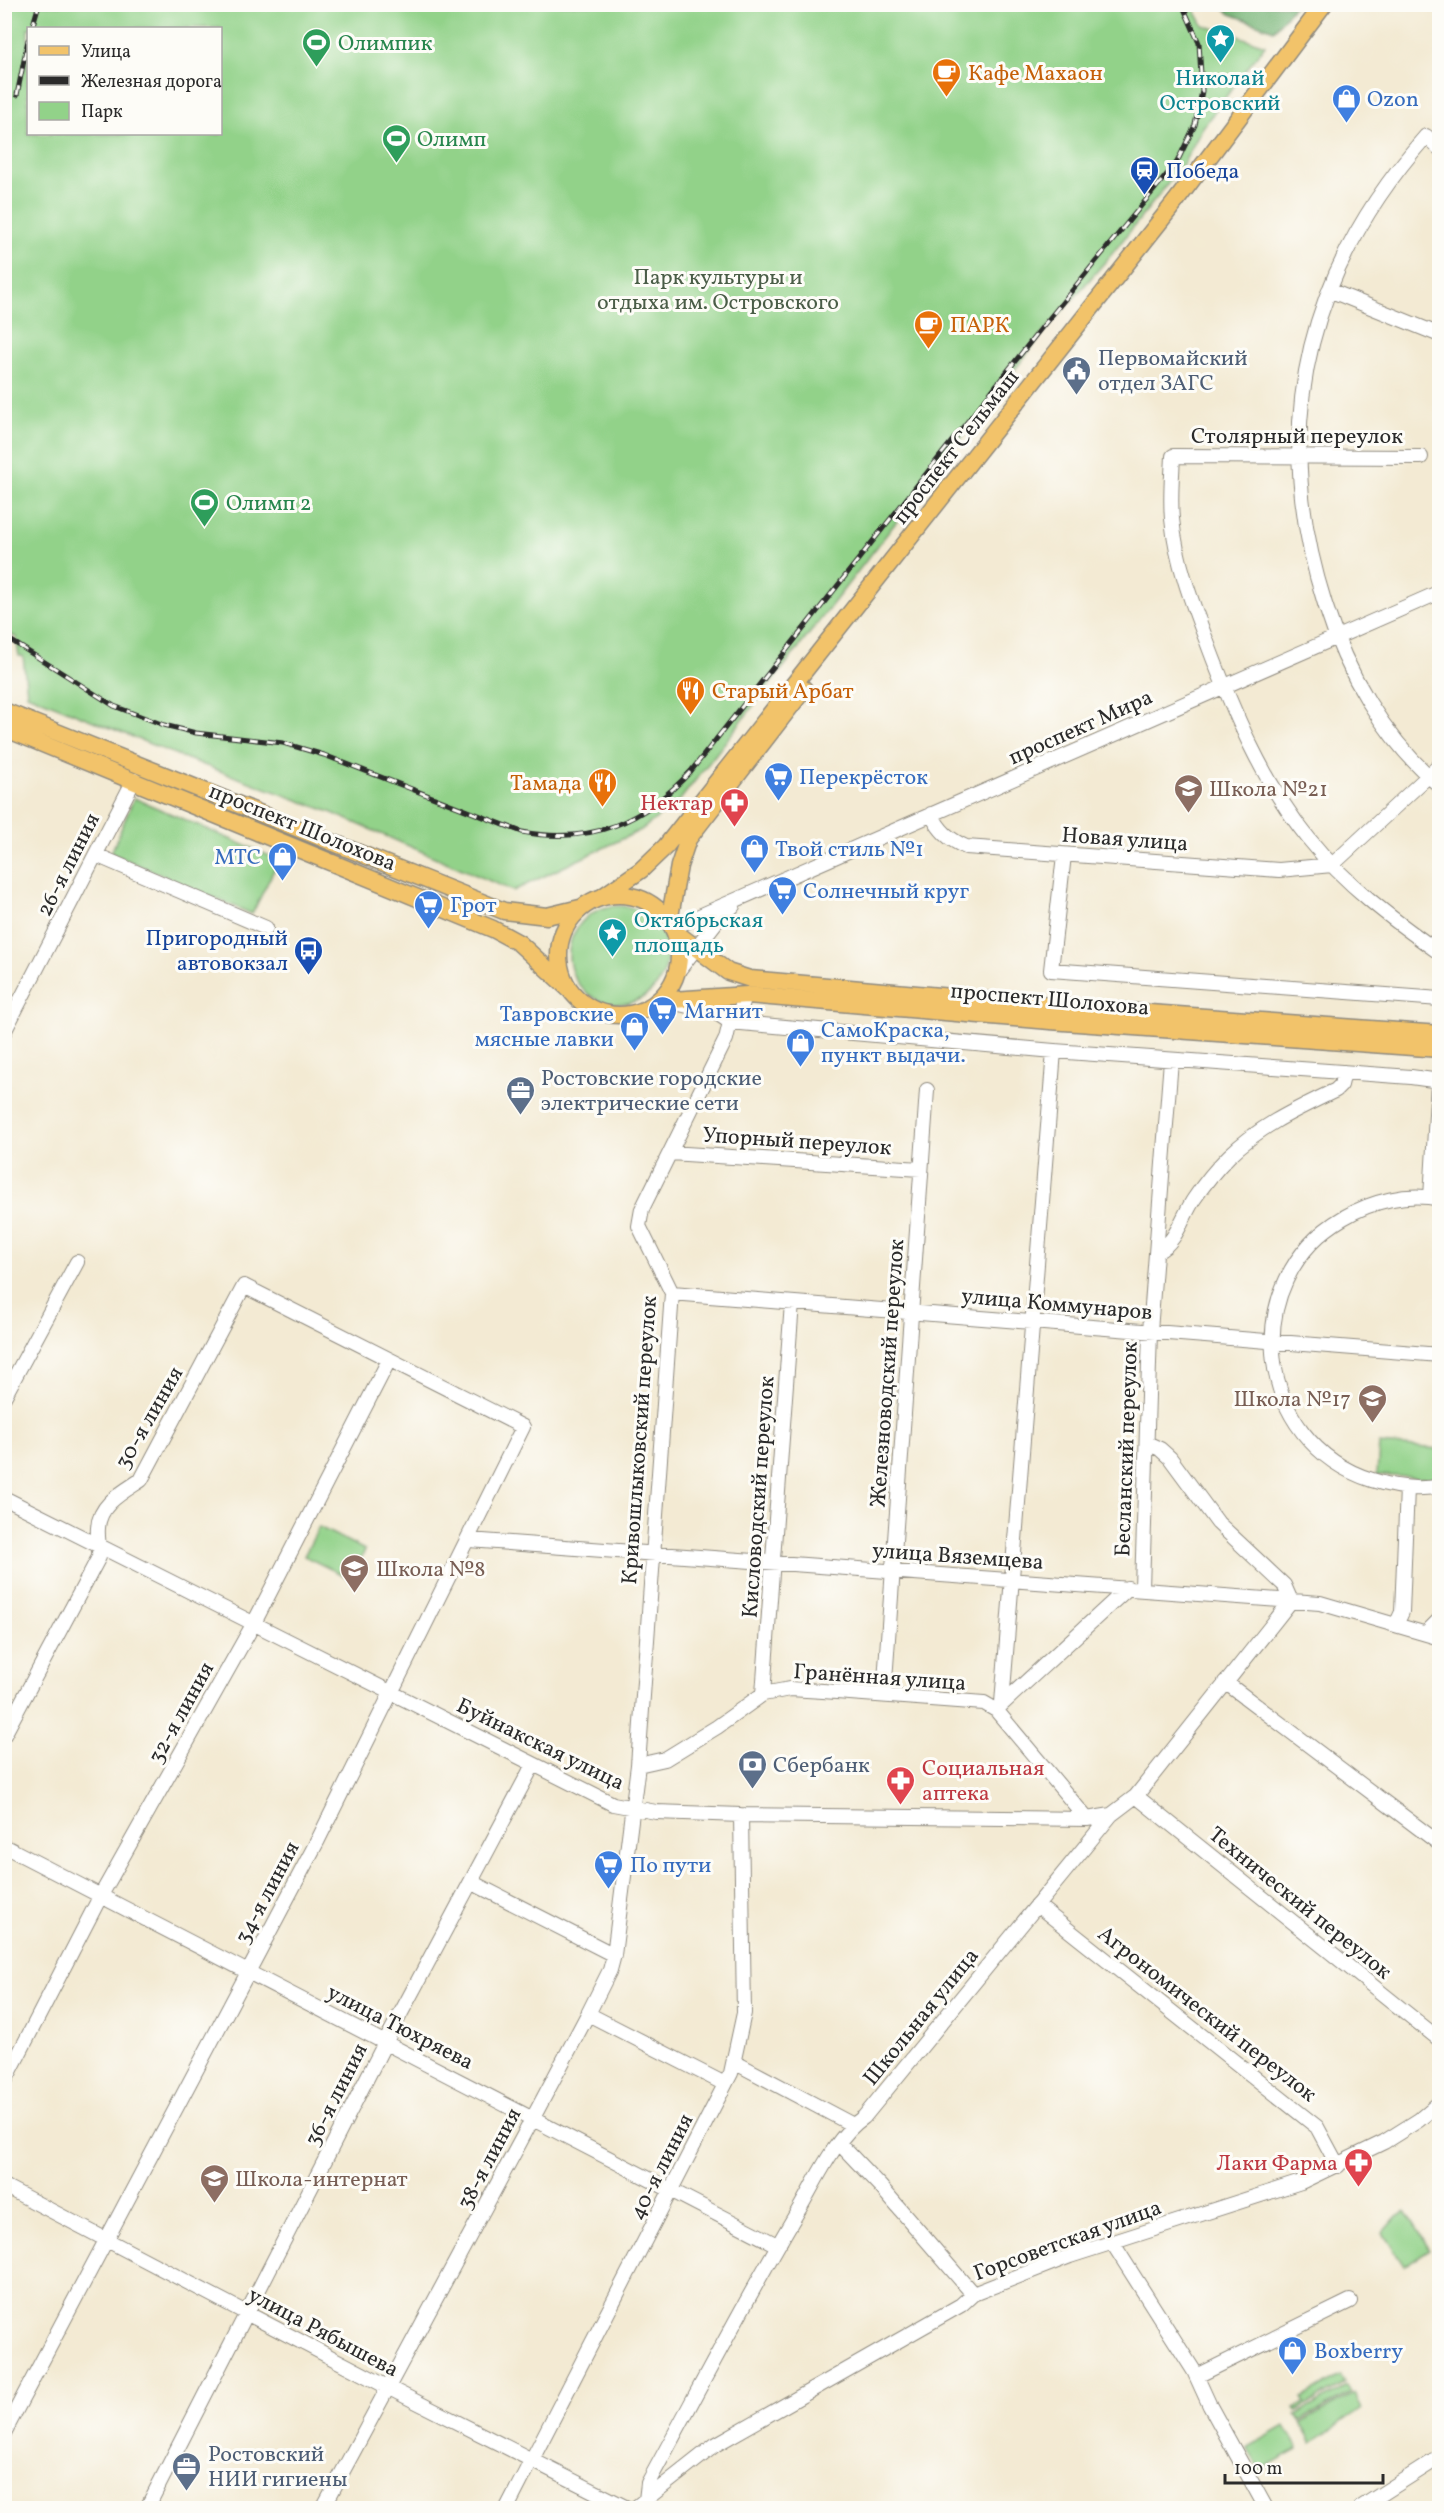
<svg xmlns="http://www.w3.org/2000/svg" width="1444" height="2513" viewBox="0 0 1444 2513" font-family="Vollkorn,serif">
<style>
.green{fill:#92d289;stroke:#5e7e5a;stroke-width:1.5;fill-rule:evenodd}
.forest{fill:#75b475;stroke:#507050;stroke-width:1.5}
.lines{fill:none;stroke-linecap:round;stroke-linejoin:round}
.minor-casing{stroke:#8f8a7f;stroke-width:16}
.major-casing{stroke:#8f8a7f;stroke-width:19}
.minor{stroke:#fff;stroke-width:14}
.major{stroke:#f2c36a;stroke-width:16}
.rail-casing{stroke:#2b2b2b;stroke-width:5}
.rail{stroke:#fdfcf7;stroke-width:3;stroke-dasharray:9;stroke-linecap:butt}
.labels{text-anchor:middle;stroke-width:6;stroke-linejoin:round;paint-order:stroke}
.leisure-label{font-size:22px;fill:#27864d;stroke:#fdfcf7;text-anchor:start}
.food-label{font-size:22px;fill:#c56008;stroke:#fdfcf7;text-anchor:start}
.culture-label{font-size:22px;fill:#0d838f;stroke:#fdfcf7}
.shop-label{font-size:22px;fill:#366cbe;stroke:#fdfcf7;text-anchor:start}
.transit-label{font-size:22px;fill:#164399;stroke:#fdfcf7;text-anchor:start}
.park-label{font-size:22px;fill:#4a5d47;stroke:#fdfcf7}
.service-label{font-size:22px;fill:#4e5e75;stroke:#fdfcf7;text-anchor:start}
.street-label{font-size:22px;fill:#2b2b2b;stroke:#fdfcf7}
.education-label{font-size:22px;fill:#785e54;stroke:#fdfcf7;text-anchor:start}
.health-label{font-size:22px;fill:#be3a42;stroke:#fdfcf7;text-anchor:end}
</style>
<rect width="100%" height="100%" fill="#fdfcf7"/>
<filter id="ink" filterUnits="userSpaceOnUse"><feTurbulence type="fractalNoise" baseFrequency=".0167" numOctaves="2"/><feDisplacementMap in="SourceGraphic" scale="12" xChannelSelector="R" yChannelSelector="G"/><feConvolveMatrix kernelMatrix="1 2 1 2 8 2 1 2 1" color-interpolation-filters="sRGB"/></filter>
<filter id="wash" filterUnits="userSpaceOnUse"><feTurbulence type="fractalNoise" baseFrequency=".008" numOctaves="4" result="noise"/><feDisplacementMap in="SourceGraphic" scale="24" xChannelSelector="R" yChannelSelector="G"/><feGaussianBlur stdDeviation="1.35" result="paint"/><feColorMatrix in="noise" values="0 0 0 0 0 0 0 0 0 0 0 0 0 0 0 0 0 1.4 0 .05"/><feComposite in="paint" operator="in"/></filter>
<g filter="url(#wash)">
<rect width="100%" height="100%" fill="#f3ead3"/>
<!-- green -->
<path class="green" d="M1192 5 1203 25 1265 45 1203 127 1182 166 1111 255 1044 332 680 800 641 830 513 891 330 812 182 757 27 694 23 656H19L16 637 4 632 5 5ZM220 28V134H28V28Z
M134 798 279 860 252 914 111 853Z
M569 955a49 49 0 1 1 98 0a49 49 0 1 1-98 0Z
M1379 1444 1439 1449V1479L1377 1475Z
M319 1527 365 1550 351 1579 304 1556Z
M1406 2211 1430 2249 1404 2266 1383 2233 1398 2216Z
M1341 2376 1345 2383 1297 2411 1295 2408 1305 2403 1302 2398Z
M1346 2386 1350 2393 1300 2421 1296 2415Z
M1354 2393 1362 2408 1312 2443 1301 2423Z
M1285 2426 1298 2449 1260 2470 1247 2448Z"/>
<!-- forest -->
<path class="forest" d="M1219 5H1295L1274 30 1230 14Z"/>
</g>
<g filter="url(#ink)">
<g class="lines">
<defs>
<path id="minor" d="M1440 149 1426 136C1305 273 1269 428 1325 604 1346 672 1384 739 1440 786
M1329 290 1440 335
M1421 457 1173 456C1172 477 1170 498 1172 519 1176 561 1192 603 1207 642 1232 709 1263 783 1309 839 1345 884 1393 920 1440 953
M931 814C940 831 948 839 966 847L1279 870 1332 865 1440 765
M96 855 266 928
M1064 855 1051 970 1440 999
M672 928 1440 592
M675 975 716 922 733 906
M730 1022 1054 1051 1411 1077 1440 1081
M737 1022 745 995
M4 1032 134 780
M670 1153 921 1169
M1431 1197 1438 1081
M1440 1199C1407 1192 1372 1201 1343 1218 1237 1280 1254 1443 1372 1480 1394 1487 1417 1491 1440 1486
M1158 1251C1176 1243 1183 1215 1194 1199 1204 1184 1216 1169 1229 1156 1261 1125 1297 1109 1336 1090L1341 1085 1344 1072
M672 1293 1440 1355
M4 1397 77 1262
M1147 1443 1160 1449 1170 1458 1218 1523 1284 1585 1291 1601
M4 1498 613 1804 656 1812 741 1815 1087 1819 1111 1815
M469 1540 1320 1603 1440 1638
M1142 1588 1150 1331 1171 1060
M1396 1625 1402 1612 1407 1488
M1426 1633 1440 1619
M1225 1682 1440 1844
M763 1694 792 1303
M884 1695 927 1090
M1002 1703 1054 1051
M1000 1706 1128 1588
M4 1735 99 1557C100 1547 97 1538 98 1528 99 1504 123 1492 141 1480L244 1286 523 1427 318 1840 4 2433
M638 1765 665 1759 717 1727 763 1694 790 1689 823 1691 984 1703 996 1710 1087 1819
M1136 1796 1440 2040
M4 1846 777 2245
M471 1882 614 1955
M1037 1905 1317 2127 1338 2166
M588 2014 725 2084
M734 2062 853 2125
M4 2083 100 1897 254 1623 389 1360
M840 2144 880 2186 973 2294
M4 2186 397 2392 627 2508
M1112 2242 1194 2371 1210 2406 1266 2508
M1197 2376 1350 2301
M646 2500 648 2483C699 2390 747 2296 801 2206 817 2178 837 2135 864 2117L1111 1815 1136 1796 1291 1601
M147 2508 386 2041 533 1765
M323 2508 533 2118 588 2014 610 1970 614 1955 638 1765 672 1293 639 1226 642 1209 726 1039 730 1022 715 1012 679 1004
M507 2508 731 2073 744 2013 741 1815
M635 2508 715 2445 961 2305 973 2294 1070 2256 1301 2182 1384 2142 1419 2120 1440 2102
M1360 2508 1440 2457"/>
<path id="major" d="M4 711 504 911 547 916 580 908
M4 728 493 929 519 943 569 989
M559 955a60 60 0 1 1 120 0a60 60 0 1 1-120 0Z
M602 897 641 870 666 846 1176 201 1324 4
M669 922 679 866 688 839 804 689
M675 932 728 972 750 979 1052 1006 1440 1034
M657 1001 747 995 1050 1021 1440 1049"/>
</defs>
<!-- minor casing -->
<use href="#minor" class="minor-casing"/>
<!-- major casing -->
<use href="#major" class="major-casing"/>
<!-- minor -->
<use href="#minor" class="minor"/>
<!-- major -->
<use href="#major" class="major"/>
<defs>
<path id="rail" d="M32 28 39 4
M17 95 28 40
M4 636 114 706 164 725 196 733 283 743 324 755 522 832C592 845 644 822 691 771L1043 326 1177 162 1195 125 1202 91 1199 43 1182 4"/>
</defs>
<!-- rail casing -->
<use href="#rail" class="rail-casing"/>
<!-- rail -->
<use href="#rail" class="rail"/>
</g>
</g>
<!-- icons -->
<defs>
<symbol id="sight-pin" viewBox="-11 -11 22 30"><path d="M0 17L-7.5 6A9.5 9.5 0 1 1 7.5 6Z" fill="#0f9aa8" stroke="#fdfcf7"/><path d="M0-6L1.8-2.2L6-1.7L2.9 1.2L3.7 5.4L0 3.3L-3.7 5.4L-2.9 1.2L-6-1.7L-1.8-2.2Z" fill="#fff"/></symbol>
<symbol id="stadium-pin" viewBox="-11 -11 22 30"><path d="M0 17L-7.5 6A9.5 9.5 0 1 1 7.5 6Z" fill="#2e9e5b" stroke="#fdfcf7"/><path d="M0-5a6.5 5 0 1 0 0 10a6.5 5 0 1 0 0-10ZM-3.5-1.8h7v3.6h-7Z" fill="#fff"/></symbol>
<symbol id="cafe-pin" viewBox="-11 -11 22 30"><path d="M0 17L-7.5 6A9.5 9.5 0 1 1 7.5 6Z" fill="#e8710a" stroke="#fdfcf7"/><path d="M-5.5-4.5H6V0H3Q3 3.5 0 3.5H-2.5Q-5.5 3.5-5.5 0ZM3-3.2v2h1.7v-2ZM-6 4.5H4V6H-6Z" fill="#fff"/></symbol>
<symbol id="shop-pin" viewBox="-11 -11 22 30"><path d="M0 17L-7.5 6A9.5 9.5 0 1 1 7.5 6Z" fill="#3f7fe0" stroke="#fdfcf7"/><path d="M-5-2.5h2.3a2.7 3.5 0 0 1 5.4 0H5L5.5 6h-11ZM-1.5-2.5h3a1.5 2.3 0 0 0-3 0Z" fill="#fff"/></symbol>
<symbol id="station-pin" viewBox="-11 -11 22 30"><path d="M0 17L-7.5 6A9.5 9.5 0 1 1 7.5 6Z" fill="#1a4fb4" stroke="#fdfcf7"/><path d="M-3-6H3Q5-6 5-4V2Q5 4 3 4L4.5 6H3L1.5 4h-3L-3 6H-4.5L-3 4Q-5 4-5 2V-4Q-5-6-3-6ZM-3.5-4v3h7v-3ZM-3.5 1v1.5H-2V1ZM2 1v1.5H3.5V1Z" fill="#fff"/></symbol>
<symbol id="civic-pin" viewBox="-11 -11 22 30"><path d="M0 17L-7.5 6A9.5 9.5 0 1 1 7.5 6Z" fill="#5c6f8a" stroke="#fdfcf7"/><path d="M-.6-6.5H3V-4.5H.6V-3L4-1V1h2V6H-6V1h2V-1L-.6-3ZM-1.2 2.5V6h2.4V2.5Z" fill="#fff"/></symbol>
<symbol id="restaurant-pin" viewBox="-11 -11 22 30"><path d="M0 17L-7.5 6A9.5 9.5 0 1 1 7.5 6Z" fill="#e8710a" stroke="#fdfcf7"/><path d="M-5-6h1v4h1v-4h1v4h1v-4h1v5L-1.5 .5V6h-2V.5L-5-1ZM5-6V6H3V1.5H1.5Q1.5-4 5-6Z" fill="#fff"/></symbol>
<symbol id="supermarket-pin" viewBox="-11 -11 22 30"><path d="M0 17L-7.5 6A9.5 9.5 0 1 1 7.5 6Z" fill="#3f7fe0" stroke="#fdfcf7"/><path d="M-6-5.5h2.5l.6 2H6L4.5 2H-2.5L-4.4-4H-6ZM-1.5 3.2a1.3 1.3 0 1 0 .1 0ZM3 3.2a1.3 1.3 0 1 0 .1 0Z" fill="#fff"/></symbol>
<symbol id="school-pin" viewBox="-11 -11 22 30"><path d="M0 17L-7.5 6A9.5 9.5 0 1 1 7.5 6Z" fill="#8d6e63" stroke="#fdfcf7"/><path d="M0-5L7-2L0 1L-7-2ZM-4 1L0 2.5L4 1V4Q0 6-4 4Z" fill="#fff"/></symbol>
<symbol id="pharmacy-pin" viewBox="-11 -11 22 30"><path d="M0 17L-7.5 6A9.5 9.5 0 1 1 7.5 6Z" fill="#e0444e" stroke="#fdfcf7"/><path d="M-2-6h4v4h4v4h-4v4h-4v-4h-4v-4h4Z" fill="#fff"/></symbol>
<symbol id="bus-pin" viewBox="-11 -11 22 30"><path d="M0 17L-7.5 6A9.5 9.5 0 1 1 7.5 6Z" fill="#1a4fb4" stroke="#fdfcf7"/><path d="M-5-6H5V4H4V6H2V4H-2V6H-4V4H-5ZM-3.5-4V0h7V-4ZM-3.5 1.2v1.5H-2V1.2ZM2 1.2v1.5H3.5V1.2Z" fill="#fff"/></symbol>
<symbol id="office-pin" viewBox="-11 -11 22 30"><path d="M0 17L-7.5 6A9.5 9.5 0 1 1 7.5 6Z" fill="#5c6f8a" stroke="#fdfcf7"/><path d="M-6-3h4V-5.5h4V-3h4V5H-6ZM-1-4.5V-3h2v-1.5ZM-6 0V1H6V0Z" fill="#fff"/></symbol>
<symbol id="bank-pin" viewBox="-11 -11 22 30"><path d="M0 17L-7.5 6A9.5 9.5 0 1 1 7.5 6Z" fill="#5c6f8a" stroke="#fdfcf7"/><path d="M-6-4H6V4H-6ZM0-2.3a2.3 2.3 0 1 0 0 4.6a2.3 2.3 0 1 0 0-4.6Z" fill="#fff"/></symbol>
</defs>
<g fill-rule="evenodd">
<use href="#sight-pin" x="1204" y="22" width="33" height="45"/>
<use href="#stadium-pin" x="300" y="26" width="33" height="45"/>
<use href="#cafe-pin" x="930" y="56" width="33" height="45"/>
<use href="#shop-pin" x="1330" y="82" width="33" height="45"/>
<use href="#stadium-pin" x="380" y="122" width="33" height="45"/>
<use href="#station-pin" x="1128" y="154" width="33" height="45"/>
<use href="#cafe-pin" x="912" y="308" width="33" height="45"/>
<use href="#civic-pin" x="1060" y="354" width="33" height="45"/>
<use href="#stadium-pin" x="188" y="486" width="33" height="45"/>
<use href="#restaurant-pin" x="674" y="674" width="33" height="45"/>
<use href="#supermarket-pin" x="762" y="760" width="33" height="45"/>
<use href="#restaurant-pin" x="586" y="766" width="33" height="45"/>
<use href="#school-pin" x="1172" y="772" width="33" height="45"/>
<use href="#pharmacy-pin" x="718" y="786" width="33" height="45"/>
<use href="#shop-pin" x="738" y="832" width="33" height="45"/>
<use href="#shop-pin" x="266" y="840" width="33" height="45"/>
<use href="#supermarket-pin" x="766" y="874" width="33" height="45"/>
<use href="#supermarket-pin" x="412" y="888" width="33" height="45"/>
<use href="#sight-pin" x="596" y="916" width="33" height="45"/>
<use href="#bus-pin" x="292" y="934" width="33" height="45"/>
<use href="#supermarket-pin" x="646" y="994" width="33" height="45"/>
<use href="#shop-pin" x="618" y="1010" width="33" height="45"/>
<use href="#shop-pin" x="784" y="1026" width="33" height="45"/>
<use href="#office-pin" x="504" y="1074" width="33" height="45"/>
<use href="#school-pin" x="1356" y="1382" width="33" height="45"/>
<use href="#school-pin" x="338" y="1552" width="33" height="45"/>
<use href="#bank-pin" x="736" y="1748" width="33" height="45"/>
<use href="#pharmacy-pin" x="884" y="1764" width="33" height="45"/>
<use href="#supermarket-pin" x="592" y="1848" width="33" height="45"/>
<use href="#pharmacy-pin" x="1342" y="2146" width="33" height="45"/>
<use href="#school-pin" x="198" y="2162" width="33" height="45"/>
<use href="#shop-pin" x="1276" y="2334" width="33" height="45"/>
<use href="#office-pin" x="170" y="2450" width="33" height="45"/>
</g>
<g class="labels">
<!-- leisure labels -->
<g class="leisure-label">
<text x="338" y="50">Олимпик</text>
<text x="417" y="146">Олимп</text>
<text x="226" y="510">Олимп 2</text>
</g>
<!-- food labels -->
<g class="food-label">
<text x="968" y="80">Кафе Махаон</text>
<text x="950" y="332">ПАРК</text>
<text x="712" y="698">Старый Арбат</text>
<text x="582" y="790" text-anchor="end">Тамада</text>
</g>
<!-- culture labels -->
<g class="culture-label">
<text x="1220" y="85">Николай<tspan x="1220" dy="25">Островский</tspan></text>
<text x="634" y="927" text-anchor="start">Октябрьская<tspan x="634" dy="25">площадь</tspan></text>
</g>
<!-- shop labels -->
<g class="shop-label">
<text x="1367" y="106">Ozon</text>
<text x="799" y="784">Перекрёсток</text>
<text x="775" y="856">Твой стиль №1</text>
<text x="261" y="864" text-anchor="end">МТС</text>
<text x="803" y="898">Солнечный круг</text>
<text x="450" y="912">Грот</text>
<text x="684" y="1018">Магнит</text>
<text x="614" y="1021" text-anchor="end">Тавровские<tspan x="614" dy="25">мясные лавки</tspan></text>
<text x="821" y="1037">СамоКраска,<tspan x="821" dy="25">пункт выдачи.</tspan></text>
<text x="630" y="1872">По пути</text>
<text x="1314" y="2358">Boxberry</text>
</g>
<!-- transit labels -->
<g class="transit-label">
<text x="1166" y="178">Победа</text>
<text x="288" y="945" text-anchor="end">Пригородный<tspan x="288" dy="25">автовокзал</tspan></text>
</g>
<!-- park labels -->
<g class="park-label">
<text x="718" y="284">Парк культуры и<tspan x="718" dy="25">отдыха им. Островского</tspan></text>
</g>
<!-- service labels -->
<g class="service-label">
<text x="1098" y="365">Первомайский<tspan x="1098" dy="25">отдел ЗАГС</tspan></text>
<text x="541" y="1085">Ростовские городские<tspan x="541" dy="25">электрические сети</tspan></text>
<text x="773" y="1772">Сбербанк</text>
<text x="208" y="2461">Ростовский<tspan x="208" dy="25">НИИ гигиены</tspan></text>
</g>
<!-- street labels -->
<g class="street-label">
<text x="1297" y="443">Столярный переулок</text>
<text transform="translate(955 446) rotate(-52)" y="8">проспект Сельмаш</text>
<text transform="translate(1080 726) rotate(-24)" y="8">проспект Мира</text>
<text transform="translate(303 826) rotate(22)" y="8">проспект Шолохова</text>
<text transform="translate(1125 838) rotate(4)" y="8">Новая улица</text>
<text transform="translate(67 864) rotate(-63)" y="8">26-я линия</text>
<text transform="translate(1050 998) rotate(5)" y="8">проспект Шолохова</text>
<text transform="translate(797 1140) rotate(4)" y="8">Упорный переулок</text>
<text transform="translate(1057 1303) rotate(5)" y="8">улица Коммунаров</text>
<text transform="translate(886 1373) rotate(-86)" y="8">Железноводский переулок</text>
<text transform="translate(148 1417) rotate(-60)" y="8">30-я линия</text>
<text transform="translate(638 1440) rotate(-86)" y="8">Кривошлыковский переулок</text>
<text transform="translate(1125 1449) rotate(-88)" y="8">Бесланский переулок</text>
<text transform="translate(757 1497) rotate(-86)" y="8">Кисловодский переулок</text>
<text transform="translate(958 1555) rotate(4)" y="8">улица Вяземцева</text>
<text transform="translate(880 1676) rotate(4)" y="8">Гранённая улица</text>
<text transform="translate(180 1712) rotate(-61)" y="8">32-я линия</text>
<text transform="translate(541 1743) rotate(26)" y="8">Буйнакская улица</text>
<text transform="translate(266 1892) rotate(-62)" y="8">34-я линия</text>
<text transform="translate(1301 1902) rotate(39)" y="8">Технический переулок</text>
<text transform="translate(1208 2013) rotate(38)" y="8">Агрономический переулок</text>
<text transform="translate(920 2016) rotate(-51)" y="8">Школьная улица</text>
<text transform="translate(401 2026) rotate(27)" y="8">улица Тюхряева</text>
<text transform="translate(335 2094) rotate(-63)" y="8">36-я линия</text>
<text transform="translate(488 2158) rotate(-62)" y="8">38-я линия</text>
<text transform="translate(660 2166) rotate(-63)" y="8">40-я линия</text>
<text transform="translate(1067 2239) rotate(-20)" y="8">Горсоветская улица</text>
<text transform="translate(324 2331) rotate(28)" y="8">улица Рябышева</text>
</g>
<!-- education labels -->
<g class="education-label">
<text x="1209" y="796">Школа №21</text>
<text x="1351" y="1406" text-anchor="end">Школа №17</text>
<text x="376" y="1576">Школа №8</text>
<text x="235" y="2186">Школа-интернат</text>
</g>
<!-- health labels -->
<g class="health-label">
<text x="713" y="810">Нектар</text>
<text x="922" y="1775" text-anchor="start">Социальная<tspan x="922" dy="25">аптека</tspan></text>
<text x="1338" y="2170">Лаки Фарма</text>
</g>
</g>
<!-- margin -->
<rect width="1444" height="2513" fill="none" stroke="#fdfcf7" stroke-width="24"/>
<!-- legend -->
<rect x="27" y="27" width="195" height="108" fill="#fdfcf7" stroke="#a9a8a5" stroke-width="1.5"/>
<rect x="39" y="46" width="30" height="9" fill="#f2c36a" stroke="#a9a8a5" stroke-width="1.5"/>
<text x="81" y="57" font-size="18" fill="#2b2b2b">Улица</text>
<rect x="39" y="76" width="30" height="9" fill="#2b2b2b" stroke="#a9a8a5" stroke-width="1.5"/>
<text x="81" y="87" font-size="18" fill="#2b2b2b">Железная дорога</text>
<rect x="39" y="102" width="30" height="18" fill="#92d289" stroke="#a9a8a5" stroke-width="1.5"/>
<text x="81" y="117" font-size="18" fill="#2b2b2b">Парк</text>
<!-- scale -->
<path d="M1225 2474v9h158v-9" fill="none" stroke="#2b2b2b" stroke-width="3"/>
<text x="1234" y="2474" font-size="18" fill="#2b2b2b" stroke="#fdfcf7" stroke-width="4.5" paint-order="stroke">100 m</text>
</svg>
